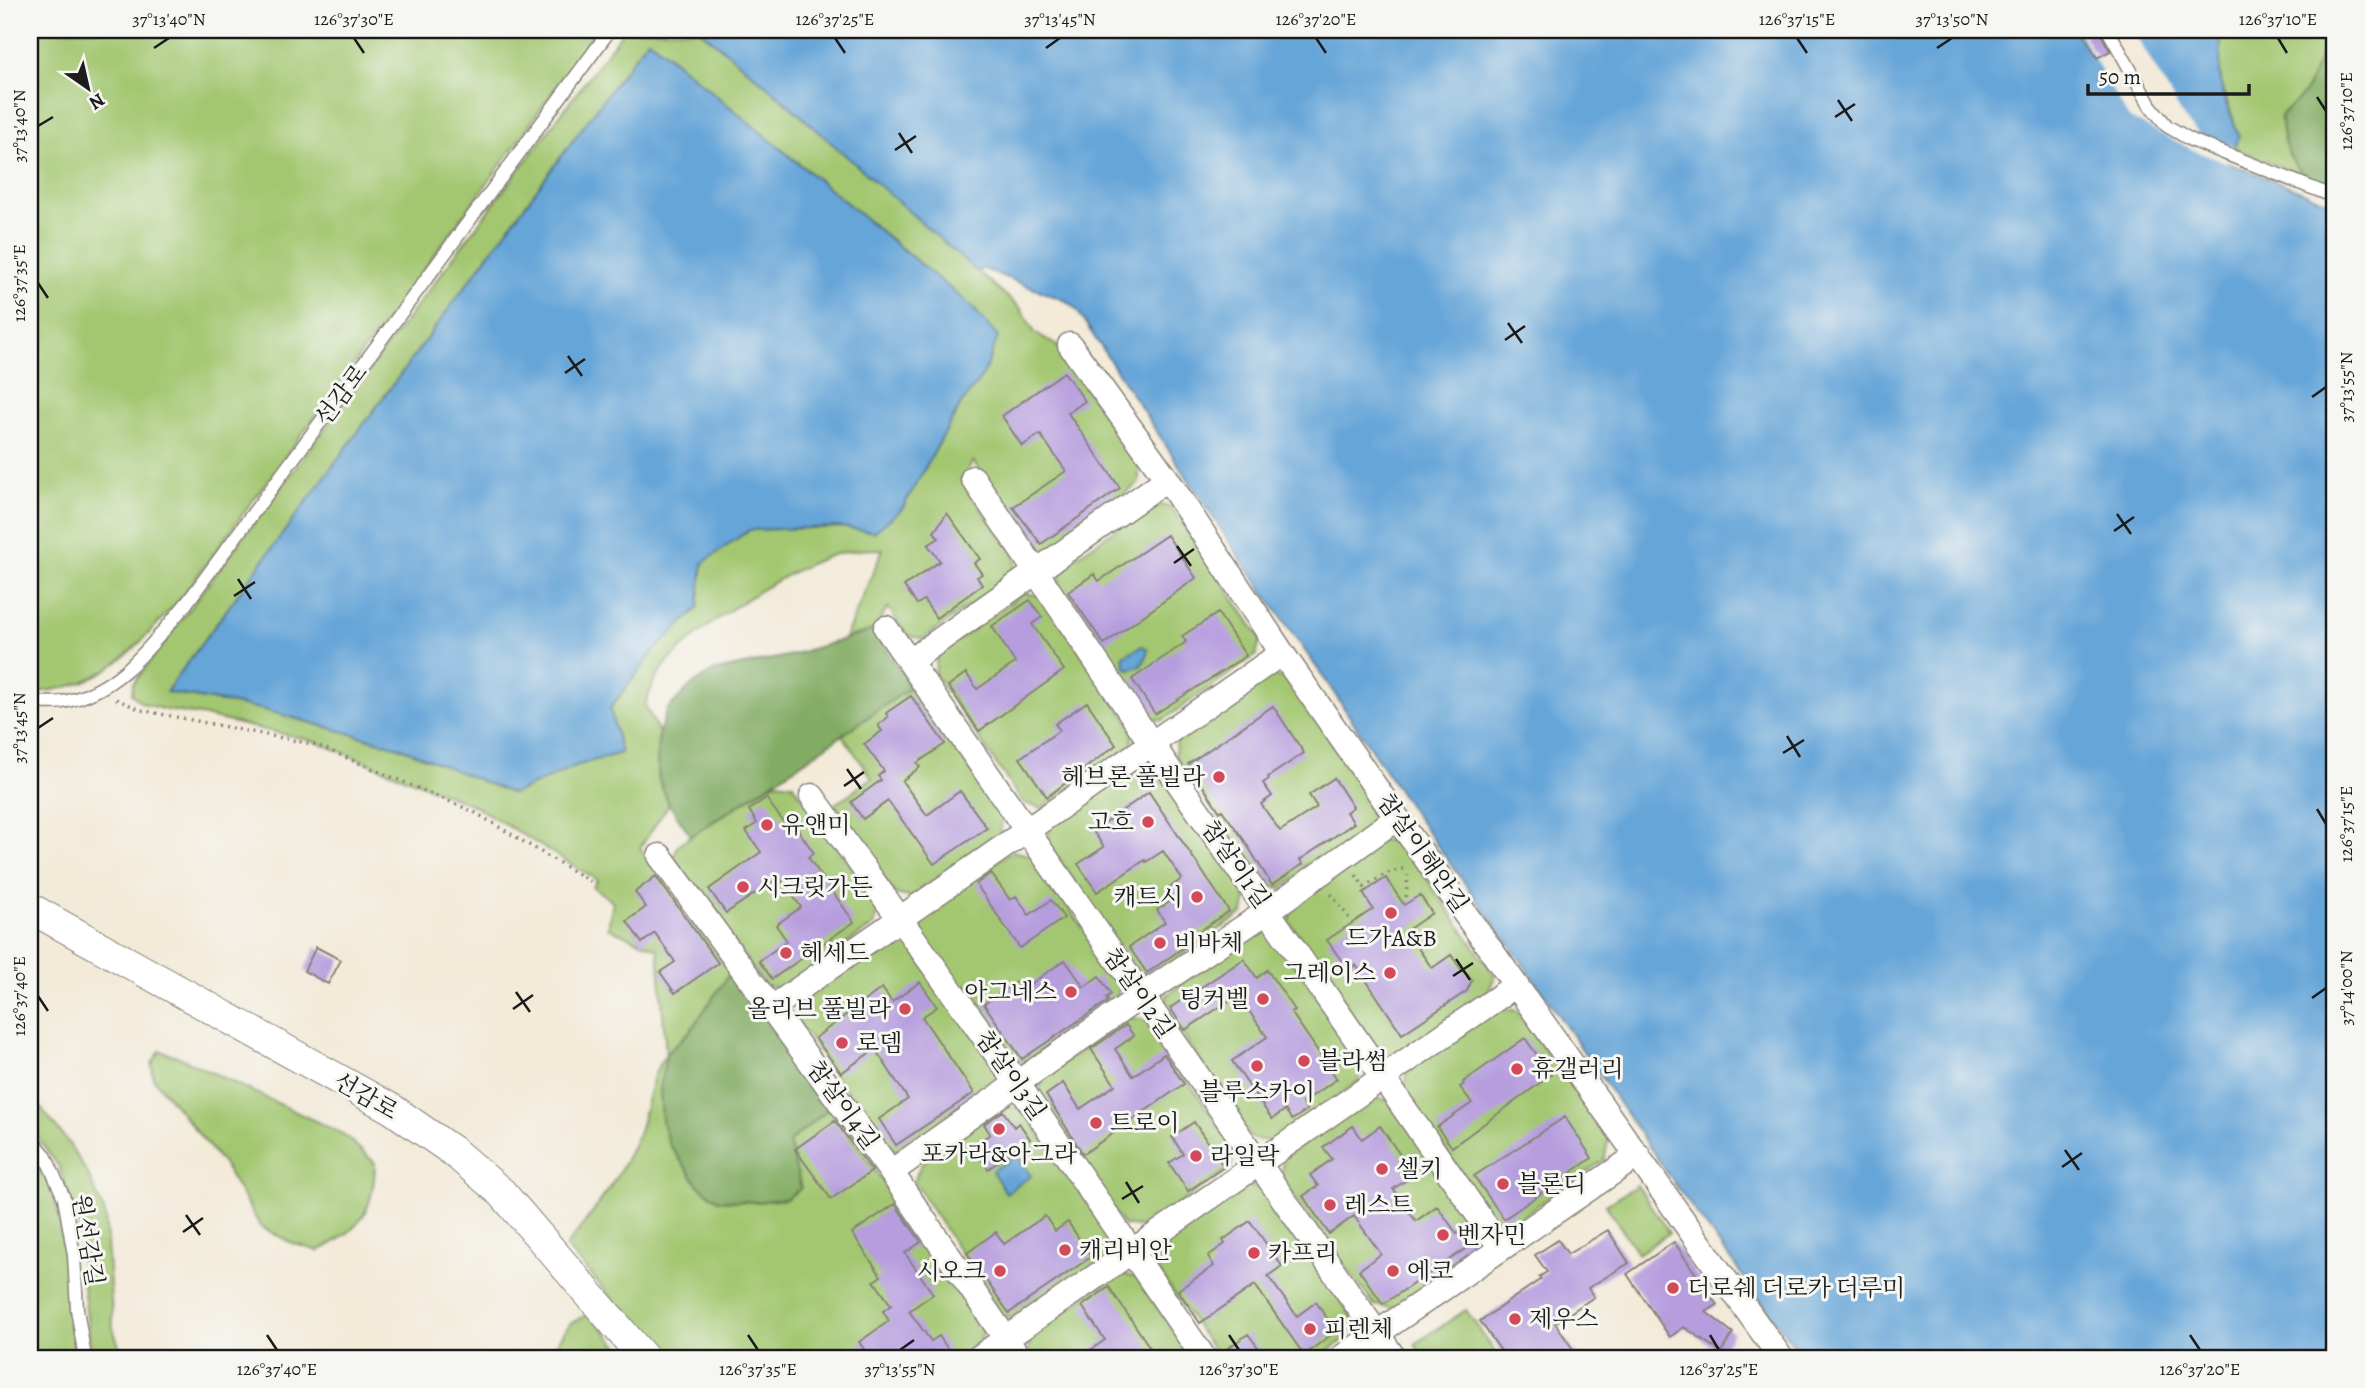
<svg xmlns="http://www.w3.org/2000/svg" width="2365" height="1388" viewBox="0 0 2365 1388" font-family="Alegreya,'Noto Serif KR',serif">
<style>
.green{fill:#a3c771;stroke:#607246;stroke-width:2;fill-rule:evenodd}
.forest{fill:#82ac63;stroke:#4f6440;stroke-width:2}
.water{fill:#66a5d8;stroke:#41607a;stroke-width:2}
.pier{fill:#f3ead8}
.building{fill:#b69dde}
.lines{fill:none;stroke-linecap:round;stroke-linejoin:round}
.service-casing{stroke:#88837a;stroke-width:15}
.minor-casing{stroke:#88837a;stroke-width:27}
.tertiary-casing{stroke:#88837a;stroke-width:32}
.path{stroke:#88837a;stroke-width:3.5;stroke-dasharray:2 5;stroke-linecap:butt}
.service{stroke:#fff;stroke-width:12}
.minor{stroke:#fff;stroke-width:24}
.tertiary{stroke:#fff;stroke-width:30}
.ticks{fill:none;stroke:#1c1c1c;stroke-width:2.5}
.poi-dot{fill:#d1495b;stroke:#f6f6f2;stroke-width:2.5}
.labels{text-anchor:middle;stroke-width:6;stroke-linejoin:round;paint-order:stroke}
.street-label{font-size:24px;fill:#1c1c1c;stroke:#f6f6f2}
.poi-label{font-size:24px;fill:#1c1c1c;stroke:#f6f6f2;text-anchor:start}
.neatline{fill:none;stroke:#1c1c1c;stroke-width:2.5}
.ticks-label{font-size:18px;text-anchor:middle;fill:#1c1c1c}
</style>
<rect width="100%" height="100%" fill="#f6f6f2"/>
<filter id="ink" filterUnits="userSpaceOnUse"><feTurbulence type="fractalNoise" baseFrequency=".0143" numOctaves="2"/><feDisplacementMap in="SourceGraphic" scale="14" xChannelSelector="R" yChannelSelector="G"/><feConvolveMatrix kernelMatrix="1 2 1 2 8 2 1 2 1" color-interpolation-filters="sRGB"/></filter>
<filter id="wash" filterUnits="userSpaceOnUse"><feTurbulence type="fractalNoise" baseFrequency=".00686" numOctaves="4" result="noise"/><feDisplacementMap in="SourceGraphic" scale="28" xChannelSelector="R" yChannelSelector="G"/><feGaussianBlur stdDeviation="1.57" result="paint"/><feColorMatrix in="noise" values="0 0 0 0 0 0 0 0 0 0 0 0 0 0 0 0 0 1.4 0 .05"/><feComposite in="paint" operator="in"/></filter>
<g filter="url(#wash)">
<rect width="100%" height="100%" fill="#f3ead8"/>
<!-- green -->
<path class="green" d="M30 30H596L511 151 181 598C134 649 104 690 30 692Z
M624 30H700L773 91 1021 309 1035 333 1056 345 1139 465V483L1047 551 1033 549 973 461 961 481 1017 558 1012 575 923 639 907 635 888 607 874 630 845 638 883 549C870 549 853 550 840 553 793 564 684 634 658 675 652 684 649 695 645 705L659 733 657 758 659 780 669 804 640 848 730 973 690 1031 666 1055 669 1144 699 1186 718 1200 755 1202 786 1199 801 1188 789 1142 831 1107 983 1325C985 1344 972 1348 957 1358H665L566 1247C594 1211 623 1174 639 1131 648 1106 649 1076 666 1054L658 949 608 928 613 902 593 887 597 880 473 805 314 741 200 715 166 710 142 703 132 694 133 684ZM648 39 971 306 998 337 983 375 961 404 902 509 875 531 840 527 749 530 702 563 698 608 655 650 610 709 620 753 578 765 513 794 399 747 261 709 166 692Z
M2221 30H2328L2325 45 2305 93 2281 116 2288 151 2305 177 2234 148C2242 124 2224 103 2221 80 2218 64 2221 46 2221 30Z
M1154 503 1172 508 1261 639 1256 655 1163 720 1148 718 1058 586 1061 567Z
M1023 593 1042 596 1134 730 1131 746 1041 808 1023 803 935 674 937 656Z
M1269 675 1290 679 1375 806 1371 825 1282 888 1265 886 1175 755 1177 735Z
M911 687 1003 815 1000 835 914 898 895 894 832 806 872 778 842 735Z
M1140 761 1159 765 1247 895 1243 913 1154 975 1137 973 1048 843 1050 825Z
M775 782 793 784 879 907 874 925 782 989 765 985 673 858 679 844Z
M1381 840 1400 841 1495 976 1487 995 1401 1055 1378 1051 1289 921 1294 899Z
M1012 851 1033 856 1121 983 1116 1001 1032 1062 1013 1060 919 934 922 913Z
M1256 929 1274 934 1362 1062 1359 1081 1273 1142 1251 1138 1165 1008 1167 995Z
M890 936 907 942 998 1069 995 1087 903 1151 887 1149 797 1021 799 1001Z
M1499 1007 1517 1011 1609 1137 1604 1160 1508 1226 1492 1220 1404 1090 1408 1070Z
M1129 1017 1146 1020 1234 1148 1231 1167 1145 1228 1123 1225 1037 1094 1045 1076Z
M160 1051 177 1056 343 1134 375 1163C374 1211 361 1230 318 1251L292 1243 261 1227 224 1165 153 1078 152 1063Z
M30 1094 68 1142 87 1173 105 1213 113 1328 123 1358H92L82 1277 79 1225 59 1167 30 1128Z
M1372 1097 1390 1101 1480 1230 1477 1248 1393 1308 1374 1305 1281 1178 1284 1157Z
M1004 1104 1022 1109 1110 1236 1107 1256 1018 1319 1002 1316 914 1182 921 1164Z
M30 1150C65 1197 63 1254 69 1310 71 1326 75 1342 77 1358H31L30 1354Z
M1246 1185 1263 1189 1352 1317 1348 1337 1318 1358H1219L1154 1265 1157 1246Z
M1637 1185 1669 1233 1638 1254 1606 1205Z
M1119 1274 1136 1277 1193 1358H1032L1028 1353 1032 1334Z
M1466 1310 1499 1358H1424L1415 1344Z
M584 1316H592L629 1358H544L549 1355 570 1324Z"/>
<!-- forest -->
<path class="forest" d="M2325 45 2335 46V189C2326 185 2312 182 2305 176 2289 162 2280 137 2281 116L2305 93Z
M874 630 911 687 802 763 691 836 669 804 659 780 657 758 659 733 667 710 688 688 711 672 792 655Z
M730 973 831 1107 789 1142 801 1188 786 1199 755 1202 718 1200 699 1186 669 1144 662 1122 660 1088 666 1054 690 1031Z"/>
<!-- water -->
<path class="water" d="M700 30H2221L2220 75 2223 96 2239 135 2228 163 2335 204V1358H1803L1674 1183 1521 961 1413 812 1324 678 1240 558 1076 309 1066 301 984 269 976 271 773 91Z
M648 39 971 306 998 337 983 375 961 404 902 509 874 532 840 527 749 530 703 563 698 608 655 650 610 708 621 753 578 765 513 794 399 747 261 709 166 692Z
M1142 646 1148 649 1145 660 1140 666 1129 669 1125 667 1123 656Z
M1017 1155 1031 1176 1006 1193 992 1171Z"/>
<!-- pier -->
<path class="pier" d="M2078 30H2133L2185 120 2200 135 2234 148 2228 163 2195 151 2128 117Z"/>
<g id="blocks">
<!-- building -->
<path class="building" d="M2081 30H2099L2110 51 2097 58Z
M1064 372 1085 401 1068 413 1120 488 1041 544 1013 507 1066 471 1040 434 1022 446 1002 416Z
M947 513 980 559 974 563 982 574 977 577 982 585 936 618 924 600 917 604 904 586 940 561 928 545 939 538 934 532Z
M1167 535 1196 578 1104 644 1068 592 1094 574 1099 581Z
M1030 600 1042 617 1032 624 1064 670 979 731 948 686 966 673 977 689 1015 663 992 626Z
M1218 613 1246 656 1155 714 1132 679 1186 642 1182 636Z
M911 696 945 744 917 763 920 767 902 781 927 815 960 791 987 828 934 864 888 801 863 819 851 802 881 780 878 776 884 771 864 744 882 731 878 725 888 717 886 713Z
M1087 702 1116 745 1047 797 1020 758 1060 730 1055 724Z
M1273 706 1304 753 1268 777 1269 779 1263 783 1272 796 1261 804 1280 831 1317 807 1309 795 1334 778 1353 807 1346 812 1354 823 1300 860 1303 864 1272 885 1244 840 1222 810 1220 812 1188 764Z
M1149 792 1229 911 1191 937 1194 940 1147 973 1129 947 1165 922 1157 910 1174 899 1167 889 1182 879 1163 851 1146 862 1145 860 1097 892 1078 864 1104 847 1093 831Z
M766 798 790 831 796 827 814 853 808 857 854 922 772 979 759 961 787 941 776 925 801 907 779 877 726 913 709 889 761 852 746 831 757 823 749 810Z
M991 873 1010 900 1016 896 1029 915 1051 900 1064 918 1020 948 976 884Z
M656 876 718 963 675 993 660 972 675 962 655 933 642 943 627 921 646 907 635 892Z
M1386 878 1404 905 1420 895 1432 913 1406 931 1432 968 1451 955 1463 972 1468 974 1472 980 1467 991 1402 1034 1356 965 1348 970 1327 940 1373 909 1363 893Z
M316 947 341 960 328 984 304 971Z
M1244 959 1257 978 1267 970 1295 1010 1291 1012 1337 1079 1302 1103 1307 1110 1292 1120 1285 1110 1272 1119 1232 1061 1267 1037 1238 995 1185 1030 1170 1008Z
M1065 960 1084 987 1099 976 1111 994 1106 998 1108 1001 1022 1059 984 1004 1016 982 1022 990Z
M920 982 937 1007 922 1017 974 1093 896 1145 879 1119 908 1099 875 1049 841 1073 815 1038 882 988 892 1002Z
M1126 1025 1134 1036 1115 1049 1133 1076 1164 1054 1184 1084 1083 1154 1046 1095 1063 1083 1080 1109 1115 1085 1091 1049Z
M1525 1038 1551 1075 1452 1147 1437 1127 1472 1103 1460 1087 1464 1084 1463 1082Z
M1003 1111 1014 1127 1019 1123 1030 1139 988 1169 973 1146 990 1134 984 1124Z
M1565 1117 1592 1158 1504 1219 1474 1176Z
M835 1121 872 1171 831 1199 795 1149Z
M1194 1122 1224 1167 1188 1191 1169 1163 1183 1154 1172 1137Z
M1353 1126 1362 1139 1380 1126 1414 1175 1393 1189 1416 1221 1437 1206 1457 1234 1467 1228 1476 1242 1383 1304 1359 1270 1381 1254 1354 1216 1329 1234 1303 1196 1318 1186 1310 1175 1332 1159 1323 1147Z
M895 1204 921 1242 905 1253 933 1294 909 1311 931 1341 939 1336 954 1358H870L859 1342 889 1321 883 1311 891 1305 874 1281 881 1276 852 1233Z
M1045 1216 1055 1231 1068 1222 1091 1257 1009 1313 967 1253 996 1232 1004 1244Z
M1250 1221 1282 1266 1268 1276 1297 1316 1316 1302 1336 1331 1304 1355 1255 1285 1200 1323 1178 1290 1214 1266 1208 1256 1225 1244 1223 1240Z
M1608 1230 1629 1263 1588 1288 1594 1297 1555 1323 1579 1358H1506L1480 1321 1541 1279 1539 1277 1547 1272 1535 1255 1558 1240 1568 1254Z
M1674 1242 1717 1305 1706 1312 1733 1333 1721 1352 1684 1327 1670 1337 1627 1274Z
M1109 1287 1157 1358H1079L1105 1340 1082 1306Z
M1248 1334 1266 1358H1219L1218 1355Z"/>
</g>
</g>
<g filter="url(#ink)">
<use href="#blocks" fill-opacity="0" stroke="#88837a" stroke-width="2"/>
<g class="lines">
<defs>
<path id="service" d="M2108 30 2150 105 2167 126 2191 140 2335 197
M30 702C40 702 52 704 62 702 118 693 152 644 186 604L610 30
M30 1137 45 1155 64 1198 74 1255 77 1309 85 1358"/>
<path id="minor" d="M1070 345 1167 479 1282 653 1397 818 1781 1358
M973 478 1151 743 1501 1248
M886 628 1394 1358
M910 661 1167 479
M812 796 1018 1084 1204 1358
M660 856 891 1172 1019 1358
M773 1007 1282 653
M891 1172 1141 996 1268 911 1397 818
M978 1358 1516 985
M1341 1358 1638 1155"/>
<path id="tertiary" d="M30 908 392 1109 454 1152 502 1193 644 1358"/>
</defs>
<!-- service casing -->
<use href="#service" class="service-casing"/>
<!-- minor casing -->
<use href="#minor" class="minor-casing"/>
<!-- tertiary casing -->
<use href="#tertiary" class="tertiary-casing"/>
<!-- path -->
<path class="path" d="M116 699 141 710 317 745 474 812 591 882
M1356 875 1364 887 1387 873 1406 868
M1331 894 1351 921
M1406 897 1408 875"/>
<!-- service -->
<use href="#service" class="service"/>
<!-- minor -->
<use href="#minor" class="minor"/>
<!-- tertiary -->
<use href="#tertiary" class="tertiary"/>
</g>
</g>
<!-- ticks -->
<path class="ticks" d="M354 38 364 53M835 38 845 53M1316 38 1326 53M1797 38 1807 53M2278 38 2287 53M154 48 169 38M1046 48 1060 38M1937 48 1952 38M2317 97 2326 111M1838 100 1852 121M1835 117 1855 104M38 126 53 117M899 133 912 153M895 150 916 136M38 283 48 298M1508 323 1522 343M1505 340 1525 326M568 356 582 376M565 373 585 359M2312 397 2326 387M2117 514 2131 534M2114 531 2134 517M1177 546 1191 566M1174 563 1194 549M238 579 251 599M234 596 255 582M38 728 53 718M1787 736 1800 757M1783 753 1804 740M847 769 861 789M844 786 864 772M2317 809 2326 824M1456 959 1470 980M1453 976 1473 963M516 992 530 1012M38 996 48 1011M2312 998 2326 988M513 1009 533 995M2065 1150 2079 1170M2062 1167 2082 1153M1126 1182 1139 1203M1122 1199 1143 1186M186 1215 200 1235M183 1232 203 1218M267 1335 277 1350M748 1335 758 1350M1229 1335 1239 1350M1710 1335 1719 1350M2190 1335 2200 1350M900 1350 914 1340"/>
<!-- markers -->
<g class="poi-dot">
<circle cx="1219" cy="777" r="7"/>
<circle cx="1148" cy="822" r="7"/>
<circle cx="767" cy="825" r="7"/>
<circle cx="743" cy="887" r="7"/>
<circle cx="1197" cy="897" r="7"/>
<circle cx="1391" cy="913" r="7"/>
<circle cx="1160" cy="943" r="7"/>
<circle cx="786" cy="953" r="7"/>
<circle cx="1390" cy="973" r="7"/>
<circle cx="1071" cy="992" r="7"/>
<circle cx="1263" cy="999" r="7"/>
<circle cx="905" cy="1009" r="7"/>
<circle cx="842" cy="1043" r="7"/>
<circle cx="1304" cy="1061" r="7"/>
<circle cx="1257" cy="1066" r="7"/>
<circle cx="1517" cy="1069" r="7"/>
<circle cx="1096" cy="1123" r="7"/>
<circle cx="999" cy="1129" r="7"/>
<circle cx="1196" cy="1156" r="7"/>
<circle cx="1382" cy="1169" r="7"/>
<circle cx="1503" cy="1184" r="7"/>
<circle cx="1330" cy="1205" r="7"/>
<circle cx="1443" cy="1235" r="7"/>
<circle cx="1065" cy="1250" r="7"/>
<circle cx="1254" cy="1253" r="7"/>
<circle cx="1000" cy="1271" r="7"/>
<circle cx="1393" cy="1271" r="7"/>
<circle cx="1673" cy="1288" r="7"/>
<circle cx="1515" cy="1319" r="7"/>
<circle cx="1310" cy="1329" r="7"/>
</g>
<g class="labels">
<!-- street labels -->
<g class="street-label">
<text transform="translate(341 395) rotate(-53)" y="8">선감로</text>
<text transform="translate(1423 853) rotate(55)" y="8">참살이해안길</text>
<text transform="translate(1236 864) rotate(55)" y="8">참살이1길</text>
<text transform="translate(1139 993) rotate(55)" y="8">참살이2길</text>
<text transform="translate(1011 1075) rotate(55)" y="8">참살이3길</text>
<text transform="translate(366 1096) rotate(30)" y="8">선감로</text>
<text transform="translate(843 1105) rotate(54)" y="8">참살이4길</text>
<text transform="translate(88 1240) rotate(81)" y="8">원선감길</text>
</g>
<!-- poi labels -->
<g class="poi-label">
<text x="1205" y="785" text-anchor="end">헤브론 풀빌라</text>
<text x="1134" y="830" text-anchor="end">고흐</text>
<text x="781" y="833">유앤미</text>
<text x="757" y="895">시크릿가든</text>
<text x="1183" y="905" text-anchor="end">캐트시</text>
<text x="1391" y="946" text-anchor="middle">드가A&amp;B</text>
<text x="1174" y="951">비바체</text>
<text x="800" y="961">헤세드</text>
<text x="1376" y="981" text-anchor="end">그레이스</text>
<text x="1057" y="1000" text-anchor="end">아그네스</text>
<text x="1249" y="1007" text-anchor="end">팅커벨</text>
<text x="891" y="1017" text-anchor="end">올리브 풀빌라</text>
<text x="856" y="1051">로뎀</text>
<text x="1318" y="1069">블라썸</text>
<text x="1531" y="1077">휴갤러리</text>
<text x="1257" y="1100" text-anchor="middle">블루스카이</text>
<text x="1110" y="1131">트로이</text>
<text x="999" y="1162" text-anchor="middle">포카라&amp;아그라</text>
<text x="1210" y="1164">라일락</text>
<text x="1396" y="1177">셀키</text>
<text x="1517" y="1192">블론디</text>
<text x="1344" y="1213">레스트</text>
<text x="1457" y="1243">벤자민</text>
<text x="1079" y="1258">캐리비안</text>
<text x="1268" y="1261">카프리</text>
<text x="986" y="1279" text-anchor="end">시오크</text>
<text x="1407" y="1279">에코</text>
<text x="1687" y="1296">더로쉐 더로카 더루미</text>
<text x="1529" y="1327">제우스</text>
<text x="1324" y="1337">피렌체</text>
</g>
</g>
<!-- margin -->
<rect width="2365" height="1388" fill="none" stroke="#f6f6f2" stroke-width="77"/>
<!-- north arrow -->
<g transform="translate(88 88) rotate(146)" stroke="#f6f6f2" stroke-width="5" paint-order="stroke">
<path d="M0-5L12 26L0 18L-12 26Z" fill="#1c1c1c"/>
<text y="-10" font-size="19" font-weight="bold" text-anchor="middle" fill="#1c1c1c">N</text>
</g>
<!-- scale -->
<path d="M2088 84v10h161v-10" fill="none" stroke="#1c1c1c" stroke-width="3.5"/>
<text x="2099" y="84" font-size="21" fill="#1c1c1c" stroke="#f6f6f2" stroke-width="5" paint-order="stroke">50 m</text>
<rect x="38" y="38" width="2288" height="1312" class="neatline"/>
<g class="ticks-label">
<text x="169" y="25">37°13'40"N</text>
<text x="354" y="25">126°37'30"E</text>
<text x="835" y="25">126°37'25"E</text>
<text x="1060" y="25">37°13'45"N</text>
<text x="1316" y="25">126°37'20"E</text>
<text x="1797" y="25">126°37'15"E</text>
<text x="1952" y="25">37°13'50"N</text>
<text x="2278" y="25">126°37'10"E</text>
<text transform="translate(2346 111) rotate(-90)" y="6">126°37'10"E</text>
<text transform="translate(19 126) rotate(-90)" y="6">37°13'40"N</text>
<text transform="translate(19 283) rotate(-90)" y="6">126°37'35"E</text>
<text transform="translate(2346 387) rotate(-90)" y="6">37°13'55"N</text>
<text transform="translate(19 728) rotate(-90)" y="6">37°13'45"N</text>
<text transform="translate(2346 824) rotate(-90)" y="6">126°37'15"E</text>
<text transform="translate(2346 988) rotate(-90)" y="6">37°14'00"N</text>
<text transform="translate(19 996) rotate(-90)" y="6">126°37'40"E</text>
<text x="277" y="1375">126°37'40"E</text>
<text x="758" y="1375">126°37'35"E</text>
<text x="900" y="1375">37°13'55"N</text>
<text x="1239" y="1375">126°37'30"E</text>
<text x="1719" y="1375">126°37'25"E</text>
<text x="2200" y="1375">126°37'20"E</text>
</g>
</svg>
